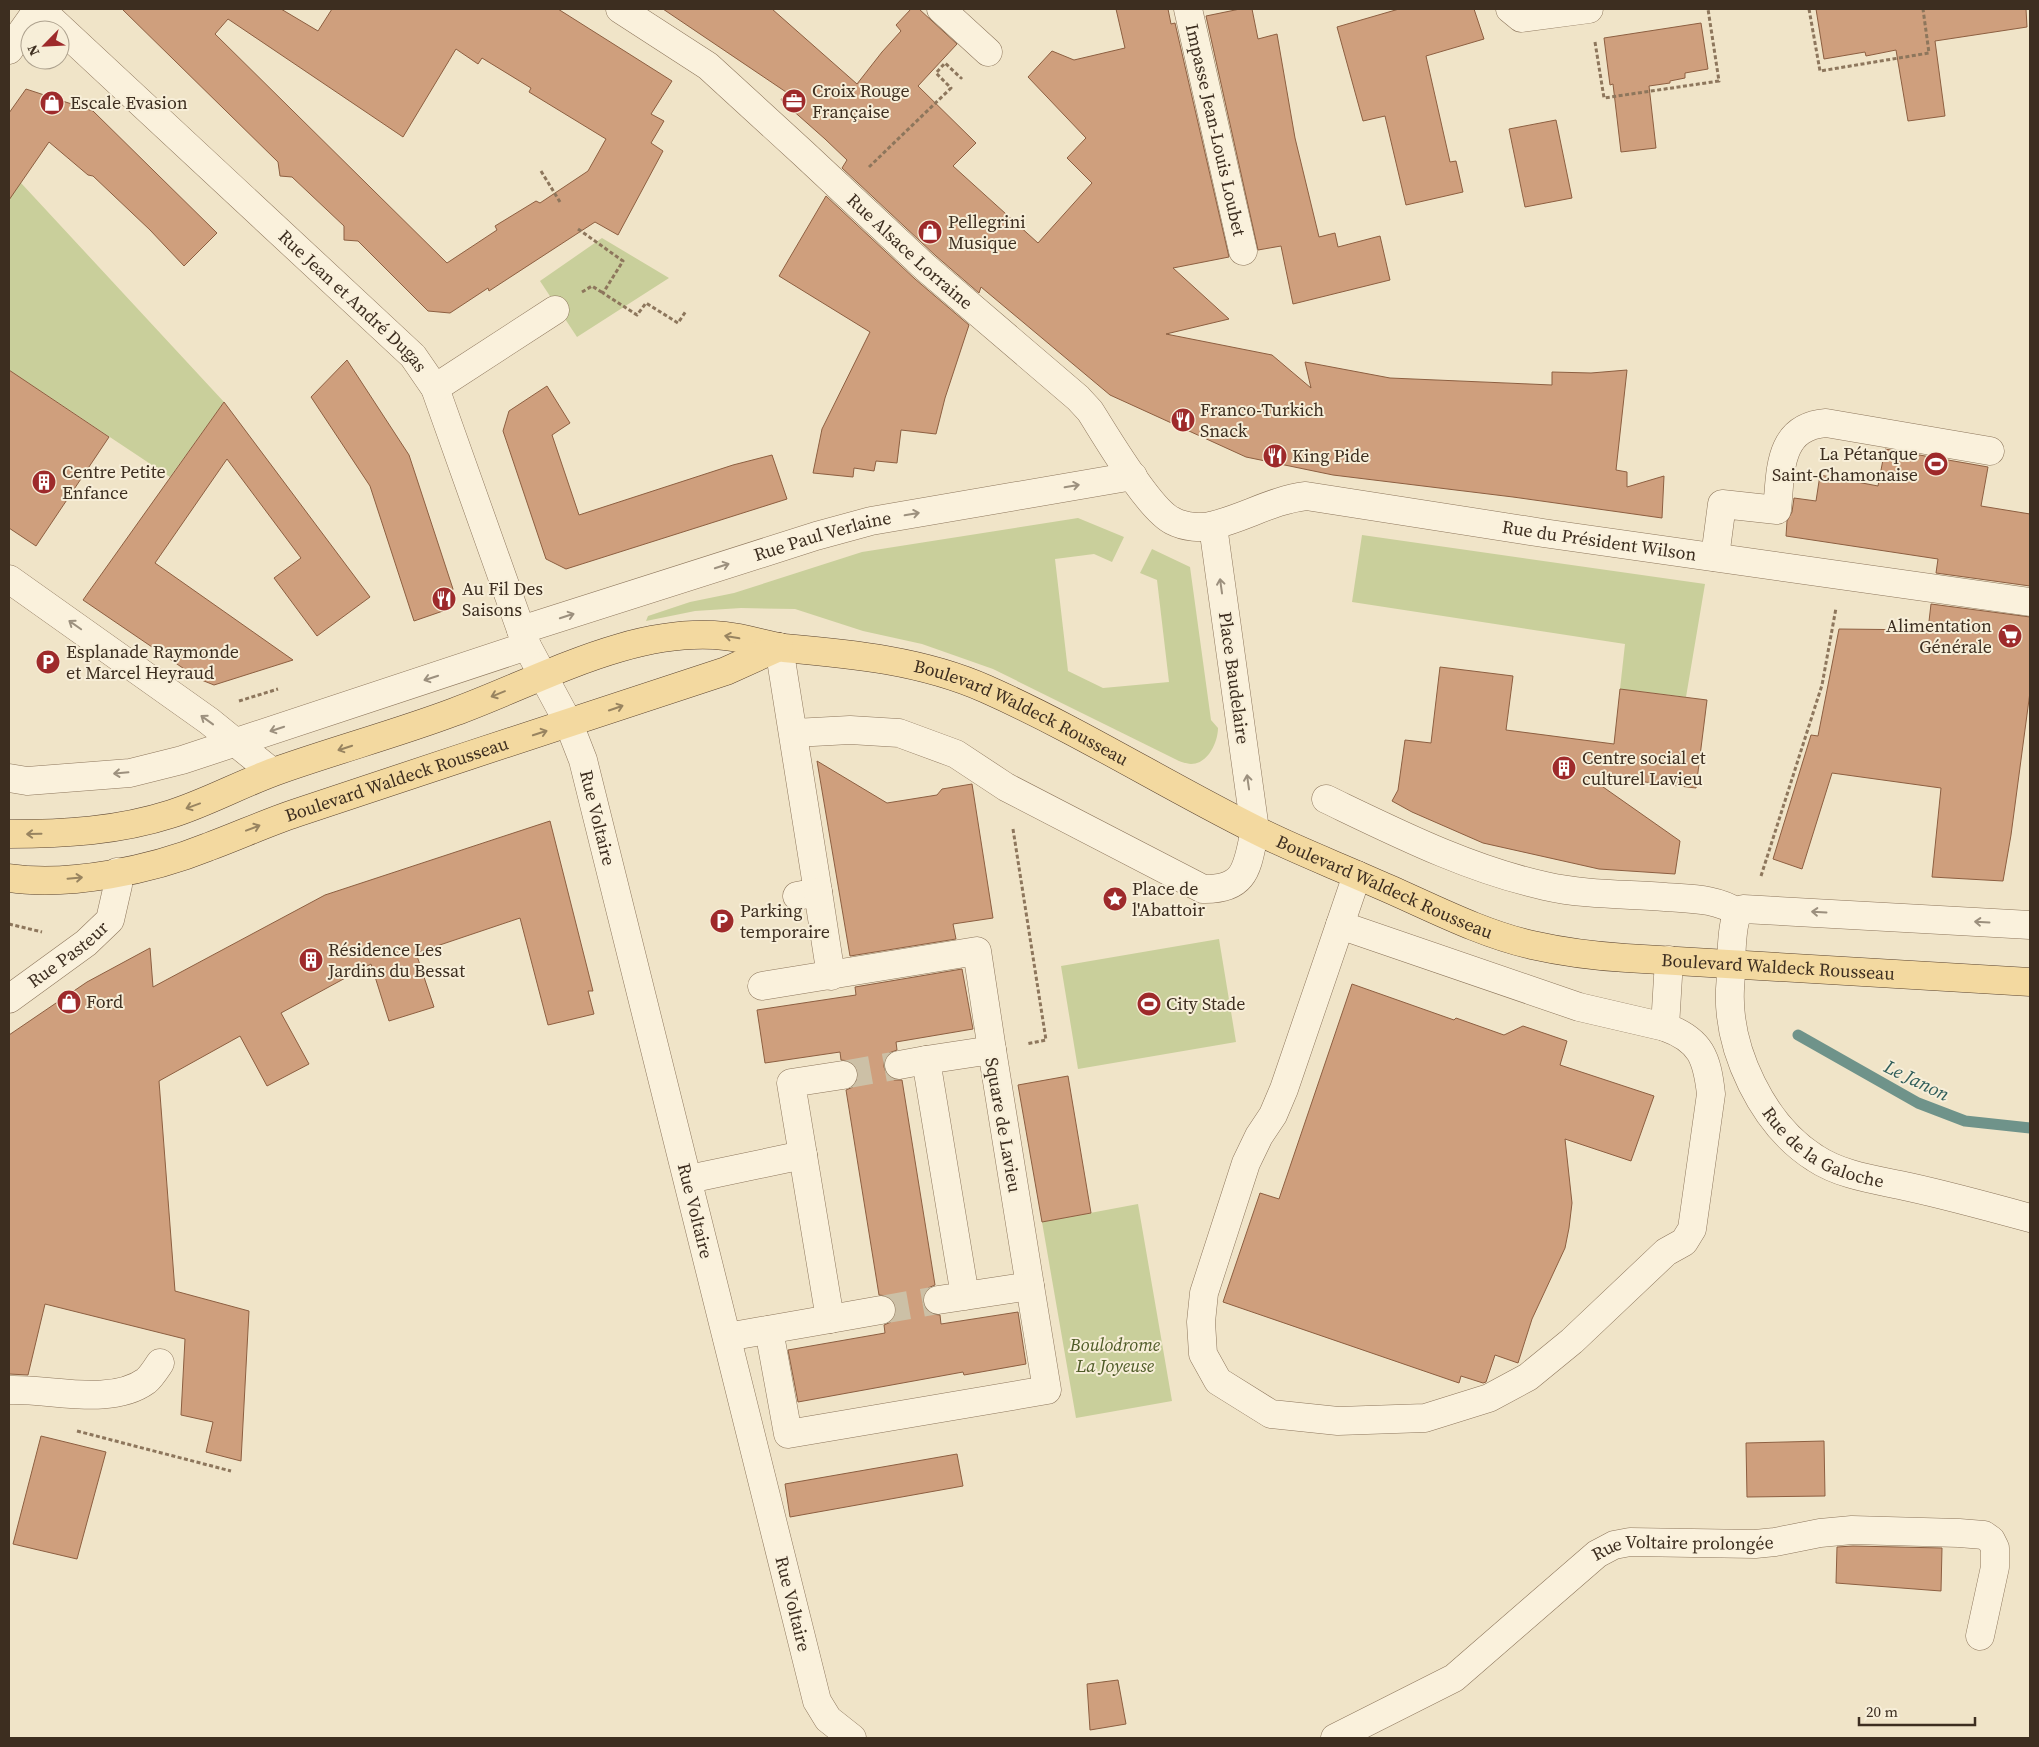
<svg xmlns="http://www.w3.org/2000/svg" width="2039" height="1747" viewBox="0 0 2039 1747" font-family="'Source Serif 4',serif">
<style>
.green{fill:#c9cf9b}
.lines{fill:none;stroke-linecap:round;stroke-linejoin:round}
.stream{stroke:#6f938a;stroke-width:11}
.building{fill:#cf9f7d;stroke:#8d5f41;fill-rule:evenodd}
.minor-tunnel{stroke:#ccc0a6;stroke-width:28;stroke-dasharray:28 14;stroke-linecap:butt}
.minor-casing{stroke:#8d765c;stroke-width:29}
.major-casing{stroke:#5b4430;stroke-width:29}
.path{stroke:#8d765c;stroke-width:3;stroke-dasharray:4 2.5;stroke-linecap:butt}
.minor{stroke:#faf1dc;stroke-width:28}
.major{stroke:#f3d9a0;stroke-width:28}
.oneway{stroke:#9c907e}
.oneway2{stroke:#988460}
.labels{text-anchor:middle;stroke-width:4;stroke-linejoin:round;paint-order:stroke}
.poi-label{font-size:18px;fill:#3d2e20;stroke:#f7eed8;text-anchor:start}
.street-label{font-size:18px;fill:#3d2e20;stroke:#f7eed8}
.park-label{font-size:18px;font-style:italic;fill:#4d5a26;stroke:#f7eed8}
.water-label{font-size:19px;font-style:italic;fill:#2f5d5a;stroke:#f7eed8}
</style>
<rect width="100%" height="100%" fill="#f0e4c8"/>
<!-- green -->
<path class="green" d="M9 170 224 402 170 477 9 370Z
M602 238 669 278 577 337 540 281Z
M1078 518 1124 537 1112 562 1094 554 1055 559 1068 671 1103 688 1169 682 1157 580 1140 573 1152 549 1190 567 1211 720 1218 728C1218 742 1208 764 1191 764 1188 764 1182 762 1179 761L993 669 922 644 863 631 795 609 741 608 695 611 646 621 648 616 690 602 734 593 862 552Z
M1362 535 1705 584 1686 697 1620 689 1625 644 1352 602Z
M1219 939 1236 1042 1078 1069 1061 966Z
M1138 1204 1172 1401 1076 1418 1042 1222Z"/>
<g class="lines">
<!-- stream -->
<path class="stream" d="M1798 1035 1918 1103 1965 1121 2030 1128"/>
</g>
<!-- building -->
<path class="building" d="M122 9H281L318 31 332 9H558L672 81 651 114 664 121 651 143 663 151 618 235 595 222 489 291 488 288 450 313 428 311 358 241 344 240V226L292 177 280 176 278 162ZM228 19 403 137 456 49 478 64 482 58 531 88 529 92 606 139 588 171 540 203 536 201 495 226 497 230 447 263 215 34Z
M663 9H772L857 84 882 52 901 31 896 25 911 9H919L957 44 918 86 976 143 953 166 1038 243 1092 183 1067 158 1086 138 1028 77 1052 51 1074 60 1125 48 1116 9H1168L1171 24 1175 23 1229 257 1173 268 1229 319 1166 334 1272 355 1311 388 1305 362 1390 378 1552 385V372L1591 373 1627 370 1616 470 1627 472V487L1664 476 1662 518 1513 497 1333 475 1246 457 1110 395 981 287 979 293 936 256 842 168 847 160 825 139 781 100 786 92Z
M1240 9H1252L1258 39 1277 34 1295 138 1319 237 1335 233 1338 247 1380 236 1390 280 1293 304 1281 246 1258 250 1206 16Z
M1399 9H1474L1484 39 1426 56 1450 162 1456 161 1463 192 1406 205 1385 116 1363 121 1337 27Z
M1816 9H2026L2027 27 1935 41 1945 116 1908 121 1896 50 1866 56 1865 52 1824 59Z
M1701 23 1708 69 1685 73V78L1670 81V83L1649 86 1656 148 1621 152 1613 84 1610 85 1604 38Z
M26 89 93 111 217 233 184 266 150 230 93 176 88 175 49 142 9 200V113Z
M1556 120 1572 198 1525 207 1509 129Z
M826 196 915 279 969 325 945 398 936 434 901 430 897 463 876 461 874 471 854 468 853 477 813 473 822 429 870 332 779 276Z
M347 360 409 455 453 589 443 611 414 621 370 486 311 397Z
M9 370 109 437 36 546 9 528Z
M547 386 570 423 552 435 579 515 733 465 772 455 787 499 566 569 546 559 503 431 509 411Z
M224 402 370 597 317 636 274 578 301 558 227 459 155 563 293 660 214 685 199 679 83 600Z
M1885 449 1988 467 1981 506 2030 514V586L1936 573 1938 559 1786 536 1787 521 1792 512 1794 498 1816 501 1820 475 1878 486Z
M1931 604 2030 617V692L2011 835 2003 881 1932 877 1941 788 1832 773 1802 869 1773 859 1811 735 1818 736 1839 629 1928 630Z
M1440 667 1513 676 1506 730 1614 744 1620 689 1707 700 1696 788 1586 775 1680 841 1675 874 1599 869 1483 843 1412 812 1392 801 1398 790 1405 740 1431 743Z
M817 761 887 803 937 795 942 789 972 784 993 918 953 924 956 939 850 956Z
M550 821 593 991H588L594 1014 548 1025 520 918 416 953 434 1007 389 1021 371 964 281 1013 309 1064 267 1086 240 1036 159 1081 175 1291 249 1311 241 1461 206 1452 213 1422 181 1415 185 1339 45 1304 28 1375 9 1374V1035L87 982 150 948 153 987 325 895Z
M962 969 973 1029 896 1042 897 1050 889 1053 884 1060V1067L887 1075 894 1080H902L935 1285 928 1288 923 1295V1302L926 1309 932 1314 940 1315 941 1324 1018 1312 1026 1364 964 1375 963 1372 798 1402 788 1350 885 1333 884 1325 891 1322 895 1316 896 1308 893 1300 887 1296 879 1295 846 1090 853 1087 858 1080V1072L855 1066 849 1061 841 1060 840 1052 765 1063 757 1010 856 995 855 987Z
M1352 984 1454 1020 1456 1018 1504 1035 1523 1026 1567 1041 1560 1065 1654 1096 1631 1161 1565 1139 1572 1203 1569 1228 1565 1248 1532 1319 1518 1363 1495 1355 1486 1382 1483 1383 1461 1376 1459 1383 1223 1302 1260 1193 1279 1199Z
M1068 1076 1091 1213 1042 1222 1018 1085Z
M41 1436 106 1452 77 1559 13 1544Z
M1824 1441 1825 1496 1747 1497 1746 1443Z
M957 1454 963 1486 790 1517 785 1484Z
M1853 1546 1942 1548 1941 1591 1836 1583 1837 1547Z
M1118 1680 1126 1724 1090 1730 1087 1684Z"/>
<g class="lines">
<!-- minor-tunnel -->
<path class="minor-tunnel" d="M843 1075 899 1065
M881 1310 938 1300"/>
<defs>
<g id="minor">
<path id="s1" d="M40 9 413 356 435 388 521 630 527 646 569 724 583 760 817 1701 828 1719 852 1738"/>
<path id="s2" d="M620 9 708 66 803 153 926 268 1078 398 1090 411C1106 436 1149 510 1173 521 1184 527 1203 529 1214 525 1246 517 1273 500 1306 496L1543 533 2030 602"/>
<path d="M941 9 988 52"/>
<path id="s3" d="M1188 9 1243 251"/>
<path d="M1510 9 1521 18 1589 9"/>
<path d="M9 50 38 9"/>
<path d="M435 388 555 310"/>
<path d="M1715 557 1722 504 1777 510C1781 472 1777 427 1826 423L1990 451"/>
<path d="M9 579 209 721 272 772"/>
<path id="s4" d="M521 630 816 536 871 521 1133 476"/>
<path d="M779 647 818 892 797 896"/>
<path d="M794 733 850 730 899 733 956 754 1006 787 1203 889C1248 890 1247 865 1255 830L1213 526"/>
<path d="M9 778 27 781 130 773 182 760 527 646"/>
<path d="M1326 799C1397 833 1468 869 1545 886 1584 895 1626 894 1665 897 1691 899 1716 898 1739 913"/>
<path d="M1357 875 1284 1089 1273 1115 1259 1136 1246 1163 1204 1293 1201 1322 1203 1354 1218 1381 1271 1414 1338 1421 1425 1418 1489 1398 1528 1377 1572 1341 1666 1252 1684 1242 1692 1229 1711 1094C1707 1058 1701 1040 1665 1027L1669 960"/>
<path d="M818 892 831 976"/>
<path d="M1340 925 1579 1007 1665 1027"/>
<path id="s5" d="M2030 925 1743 909C1739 912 1736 916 1735 921 1730 941 1732 968 1730 989 1727 1050 1763 1125 1815 1158 1842 1176 1878 1180 1909 1187 1950 1196 1990 1207 2030 1218"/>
<path d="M762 986 977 951 992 1050"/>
<path id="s6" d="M9 999 86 943 110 920 118 885 117 872"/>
<path d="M899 1065 926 1060"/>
<path d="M689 1179 803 1155"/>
<path d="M938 1300 1030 1286 992 1050 926 1060 965 1296"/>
<path d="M830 1319 881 1310"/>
<path d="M769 1330 788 1434 1047 1390 1030 1286"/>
<path d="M727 1337 830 1319 791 1083 843 1075"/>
<path d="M9 1390C49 1388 110 1407 146 1381 151 1377 156 1369 160 1363"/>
<path id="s7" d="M1335 1738 1454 1678 1597 1554 1614 1545 1630 1542 1755 1544 1775 1542 1820 1533 1852 1530 1959 1533 1984 1535 1991 1540 1995 1548V1567L1980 1636"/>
</g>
<g id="major">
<path id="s8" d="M9 834C64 834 118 831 171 814 209 802 244 782 282 769 339 749 398 733 454 712 539 681 632 626 725 636 745 638 765 645 784 648 853 654 923 661 986 689 1078 730 1164 784 1254 829 1295 850 1338 866 1380 885 1429 906 1479 933 1532 945 1563 952 1594 956 1626 958L2030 982"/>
<path id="s9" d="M9 878C69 887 151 870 208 847 238 836 266 823 296 813 439 765 583 718 726 671L779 647"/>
</g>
</defs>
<!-- minor casing -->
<use href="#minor" class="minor-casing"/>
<!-- major casing -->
<use href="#major" class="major-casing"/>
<!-- path -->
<path class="path" d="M1809 9 1820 71 1929 53 1923 9
M1595 42 1604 98 1719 81 1708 9
M869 167 951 88 936 73 945 63 961 78 962 77
M541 171 560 202
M578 229 623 261 603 293 637 315 646 303 678 323 686 311
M582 292 592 286 603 293
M239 701 278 689
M1013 829 1046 1040 1026 1044
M1761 876 1822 685 1836 608
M9 924 42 932
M77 1431 231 1471"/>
<!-- minor -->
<use href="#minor" class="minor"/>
<!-- major -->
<use href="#major" class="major"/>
</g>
<!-- one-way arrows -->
<defs><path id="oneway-shaft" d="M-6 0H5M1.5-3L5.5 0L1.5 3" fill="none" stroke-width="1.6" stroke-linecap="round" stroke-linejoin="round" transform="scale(1.25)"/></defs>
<g class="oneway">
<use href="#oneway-shaft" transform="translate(1072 486) rotate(-10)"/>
<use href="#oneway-shaft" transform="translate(912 514) rotate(-10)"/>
<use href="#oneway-shaft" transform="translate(722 566) rotate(-18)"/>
<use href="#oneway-shaft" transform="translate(1221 586) rotate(-98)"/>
<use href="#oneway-shaft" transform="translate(567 616) rotate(-18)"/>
<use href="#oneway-shaft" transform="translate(75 625) rotate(-145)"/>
<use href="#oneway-shaft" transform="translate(431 678) rotate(162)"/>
<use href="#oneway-shaft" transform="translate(207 720) rotate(-144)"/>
<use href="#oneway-shaft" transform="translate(277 729) rotate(162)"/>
<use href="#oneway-shaft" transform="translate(121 773) rotate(175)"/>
<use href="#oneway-shaft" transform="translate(1248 782) rotate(-98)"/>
<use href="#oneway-shaft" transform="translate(1819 912) rotate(-177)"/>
<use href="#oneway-shaft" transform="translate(1982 922) rotate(-177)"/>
</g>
<g class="oneway2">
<use href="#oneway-shaft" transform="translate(732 637) rotate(-170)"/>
<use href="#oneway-shaft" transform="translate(498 694) rotate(158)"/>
<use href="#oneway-shaft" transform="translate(616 708) rotate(-19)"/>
<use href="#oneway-shaft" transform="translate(540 733) rotate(-18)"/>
<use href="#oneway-shaft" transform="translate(345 748) rotate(162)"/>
<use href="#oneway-shaft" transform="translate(193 806) rotate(160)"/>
<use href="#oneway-shaft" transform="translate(253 828) rotate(-21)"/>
<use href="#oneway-shaft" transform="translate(34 834) rotate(179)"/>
<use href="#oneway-shaft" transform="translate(75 878) rotate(-5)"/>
</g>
<!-- icons -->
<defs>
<symbol id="office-disc" viewBox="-11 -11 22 22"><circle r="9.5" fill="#9e2a2b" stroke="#f7eed8"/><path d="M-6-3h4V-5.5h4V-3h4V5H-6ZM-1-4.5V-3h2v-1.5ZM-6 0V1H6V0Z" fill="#fff"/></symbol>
<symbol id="shop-disc" viewBox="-11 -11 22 22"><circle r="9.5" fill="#9e2a2b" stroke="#f7eed8"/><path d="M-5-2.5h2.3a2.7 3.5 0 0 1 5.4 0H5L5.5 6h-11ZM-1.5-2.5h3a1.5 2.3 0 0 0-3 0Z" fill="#fff"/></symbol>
<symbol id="restaurant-disc" viewBox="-11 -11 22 22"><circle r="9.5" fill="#9e2a2b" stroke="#f7eed8"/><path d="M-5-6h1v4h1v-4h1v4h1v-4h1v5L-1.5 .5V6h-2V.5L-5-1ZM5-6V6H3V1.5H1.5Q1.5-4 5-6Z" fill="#fff"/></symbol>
<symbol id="stadium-disc" viewBox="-11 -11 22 22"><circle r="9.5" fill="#9e2a2b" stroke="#f7eed8"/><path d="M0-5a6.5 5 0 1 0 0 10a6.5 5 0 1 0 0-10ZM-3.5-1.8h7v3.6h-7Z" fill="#fff"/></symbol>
<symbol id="building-disc" viewBox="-11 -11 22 22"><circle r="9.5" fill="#9e2a2b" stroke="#f7eed8"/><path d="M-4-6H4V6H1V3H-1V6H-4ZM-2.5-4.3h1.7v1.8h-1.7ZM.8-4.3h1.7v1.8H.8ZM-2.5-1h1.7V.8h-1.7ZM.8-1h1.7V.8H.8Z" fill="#fff"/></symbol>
<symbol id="supermarket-disc" viewBox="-11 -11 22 22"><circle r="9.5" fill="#9e2a2b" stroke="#f7eed8"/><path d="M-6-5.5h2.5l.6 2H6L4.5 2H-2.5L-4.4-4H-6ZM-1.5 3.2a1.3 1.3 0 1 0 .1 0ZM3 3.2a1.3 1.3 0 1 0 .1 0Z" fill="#fff"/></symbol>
<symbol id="parking-disc" viewBox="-11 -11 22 22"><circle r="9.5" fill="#9e2a2b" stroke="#f7eed8"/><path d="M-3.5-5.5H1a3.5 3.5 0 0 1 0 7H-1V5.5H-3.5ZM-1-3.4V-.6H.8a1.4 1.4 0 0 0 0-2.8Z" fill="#fff"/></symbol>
<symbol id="sight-disc" viewBox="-11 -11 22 22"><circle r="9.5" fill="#9e2a2b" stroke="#f7eed8"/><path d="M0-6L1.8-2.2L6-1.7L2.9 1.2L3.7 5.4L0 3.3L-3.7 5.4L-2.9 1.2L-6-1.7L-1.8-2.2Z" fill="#fff"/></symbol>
</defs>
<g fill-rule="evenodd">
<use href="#office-disc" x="780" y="87" width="28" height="28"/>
<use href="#shop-disc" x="38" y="89" width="28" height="28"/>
<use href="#shop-disc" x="916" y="218" width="28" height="28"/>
<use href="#restaurant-disc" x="1169" y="406" width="28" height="28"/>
<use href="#restaurant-disc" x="1261" y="442" width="28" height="28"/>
<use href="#stadium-disc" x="1922" y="450" width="28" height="28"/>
<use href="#building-disc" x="30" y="468" width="28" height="28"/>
<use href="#restaurant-disc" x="430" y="585" width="28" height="28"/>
<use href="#supermarket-disc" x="1996" y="622" width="28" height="28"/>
<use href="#parking-disc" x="34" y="648" width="28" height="28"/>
<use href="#building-disc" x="1550" y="754" width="28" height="28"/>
<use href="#sight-disc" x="1101" y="885" width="28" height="28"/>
<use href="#parking-disc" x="708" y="907" width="28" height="28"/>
<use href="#building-disc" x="297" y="946" width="28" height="28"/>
<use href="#shop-disc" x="55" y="988" width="28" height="28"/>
<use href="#stadium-disc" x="1135" y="990" width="28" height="28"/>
</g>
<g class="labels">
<!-- poi labels -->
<g class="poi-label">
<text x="812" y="97">Croix Rouge<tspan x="812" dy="21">Française</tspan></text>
<text x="70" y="109">Escale Evasion</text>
<text x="948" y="228">Pellegrini<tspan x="948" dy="21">Musique</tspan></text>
<text x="1200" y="416">Franco-Turkich<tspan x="1200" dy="21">Snack</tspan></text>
<text x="1918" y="460" text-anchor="end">La Pétanque<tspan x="1918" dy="21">Saint-Chamonaise</tspan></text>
<text x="1292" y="462">King Pide</text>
<text x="62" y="478">Centre Petite<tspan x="62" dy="21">Enfance</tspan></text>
<text x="462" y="595">Au Fil Des<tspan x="462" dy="21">Saisons</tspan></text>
<text x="1992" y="632" text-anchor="end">Alimentation<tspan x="1992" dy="21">Générale</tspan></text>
<text x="66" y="658">Esplanade Raymonde<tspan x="66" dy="21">et Marcel Heyraud</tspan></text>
<text x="1582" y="764">Centre social et<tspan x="1582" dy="21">culturel Lavieu</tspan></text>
<text x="1132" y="895">Place de<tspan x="1132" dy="21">l'Abattoir</tspan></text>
<text x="740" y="917">Parking<tspan x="740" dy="21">temporaire</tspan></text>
<text x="328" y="956">Résidence Les<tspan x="328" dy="21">Jardins du Bessat</tspan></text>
<text x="86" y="1008">Ford</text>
<text x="1166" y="1010">City Stade</text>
</g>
<!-- street labels -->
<g class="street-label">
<text dy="6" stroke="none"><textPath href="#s3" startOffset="124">Impasse Jean-Louis Loubet</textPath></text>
<text dy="6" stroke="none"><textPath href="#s2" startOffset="379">Rue Alsace Lorraine</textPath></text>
<text dy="6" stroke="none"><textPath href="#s1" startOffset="428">Rue Jean et André Dugas</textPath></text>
<text dy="6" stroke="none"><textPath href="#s4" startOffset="316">Rue Paul Verlaine</textPath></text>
<text dy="6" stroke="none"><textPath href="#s2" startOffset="1194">Rue du Président Wilson</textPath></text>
<text transform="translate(1234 678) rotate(82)" y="6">Place Baudelaire</text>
<text dy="6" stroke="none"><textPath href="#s8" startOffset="1058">Boulevard Waldeck Rousseau</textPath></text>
<text dy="6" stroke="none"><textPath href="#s9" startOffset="404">Boulevard Waldeck Rousseau</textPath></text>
<text dy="6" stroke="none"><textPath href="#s1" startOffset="1009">Rue Voltaire</textPath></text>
<text dy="6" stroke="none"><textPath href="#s8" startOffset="1462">Boulevard Waldeck Rousseau</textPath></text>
<text dy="6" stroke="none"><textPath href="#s6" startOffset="74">Rue Pasteur</textPath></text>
<text dy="6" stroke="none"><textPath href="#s8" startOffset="1868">Boulevard Waldeck Rousseau</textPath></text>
<text transform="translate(1003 1125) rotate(80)" y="6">Square de Lavieu</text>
<text dy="6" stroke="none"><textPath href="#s5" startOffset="569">Rue de la Galoche</textPath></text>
<text dy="6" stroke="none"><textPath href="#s1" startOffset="1414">Rue Voltaire</textPath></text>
<text dy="6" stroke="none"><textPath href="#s7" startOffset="410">Rue Voltaire prolongée</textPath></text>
<text dy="6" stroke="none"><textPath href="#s1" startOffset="1819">Rue Voltaire</textPath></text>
</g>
<!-- park labels -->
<g class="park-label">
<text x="1115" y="1351">Boulodrome<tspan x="1115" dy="21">La Joyeuse</tspan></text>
</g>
<!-- water labels -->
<g class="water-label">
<text transform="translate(1917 1080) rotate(26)" y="7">Le Janon</text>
</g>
</g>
<!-- border -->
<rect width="2039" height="1747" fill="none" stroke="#3d2e20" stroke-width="20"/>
<!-- north arrow -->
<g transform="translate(45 45) rotate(246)"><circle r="24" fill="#f7eed8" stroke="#ada18e"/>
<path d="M0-4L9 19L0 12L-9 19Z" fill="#9e2a2b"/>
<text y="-8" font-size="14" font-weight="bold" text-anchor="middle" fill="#3d2e20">N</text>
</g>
<!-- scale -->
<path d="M1859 1717v8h116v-8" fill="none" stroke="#3d2e20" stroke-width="2.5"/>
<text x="1866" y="1717" font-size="15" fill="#3d2e20" stroke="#f7eed8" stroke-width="4" paint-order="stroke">20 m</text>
</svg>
